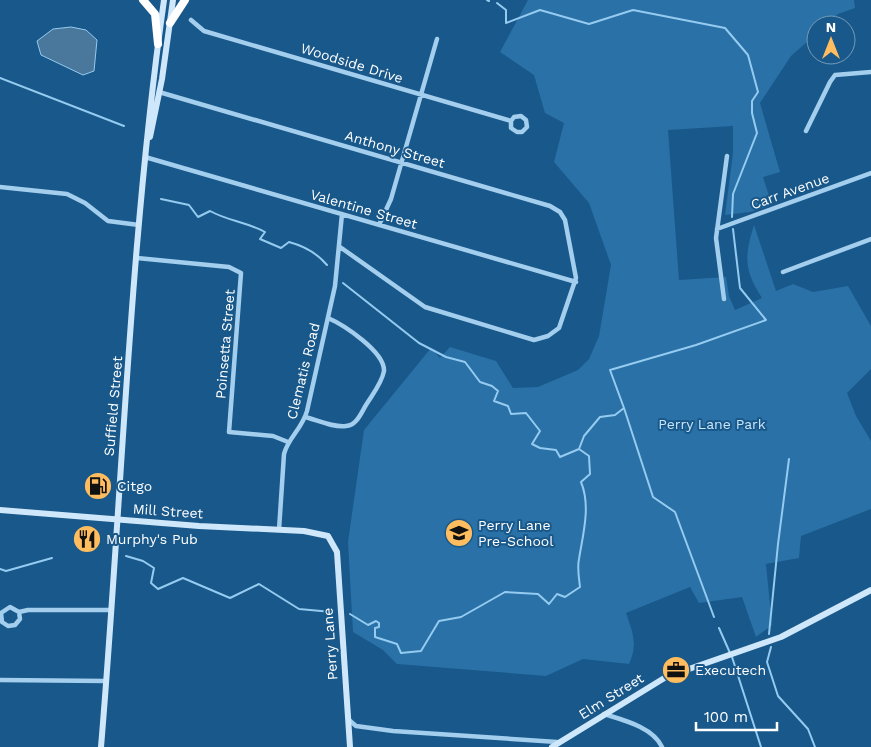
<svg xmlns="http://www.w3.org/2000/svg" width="871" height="747" viewBox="0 0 871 747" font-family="'Work Sans',sans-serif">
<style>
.green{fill:#2971a6}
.water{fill:#4a789c;stroke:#95cbf0}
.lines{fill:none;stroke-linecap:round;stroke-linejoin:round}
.stream{stroke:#95cbf0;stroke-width:2}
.street{stroke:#a3ceed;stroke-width:4.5}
.secondary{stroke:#cfe7fa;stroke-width:6}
.highway{stroke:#fff;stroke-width:8}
.labels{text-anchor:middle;stroke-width:4;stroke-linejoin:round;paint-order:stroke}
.street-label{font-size:14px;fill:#fff;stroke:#19588a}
.park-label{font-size:14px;fill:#c8e5fa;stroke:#19588a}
.poi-label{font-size:14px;fill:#fff;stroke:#19588a;text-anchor:start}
</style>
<rect width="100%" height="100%" fill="#19588a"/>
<!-- green -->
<path class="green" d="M528 0H854L855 8 838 14 826 25H816V34L791 56 760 103 780 172 763 177 772 205 750 212 725 215 733 153V126L668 130 679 280 726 277 729 296 735 310 762 298C744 270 744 257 754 225L776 291 793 284 813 292 848 286 871 326V369L847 393 856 416 871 441V509L801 536 799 558 766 564 772 625 756 637 742 597 699 603 690 587 626 613C633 633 638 645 629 664L583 659 546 676 397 664 383 650 353 632 348 542 364 430 431 348 440 358 450 347 496 361 513 388 538 387 578 370 589 359 599 336 611 265 589 203 554 162 564 123 545 113 534 75 500 52Z"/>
<!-- water -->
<path class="water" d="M71 27 86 30 97 40 94 71 83 75 41 55 37 41 53 29Z"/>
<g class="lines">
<!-- stream -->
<path class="stream" d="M487 0 489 1
M497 3 506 10V23L540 10 589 24 633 10 725 28 748 55 758 92 752 101V113L757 133 733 194 732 217
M0 78 124 126
M161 199 189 205 198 217 210 211C228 221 247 222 265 232L260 239 281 248 289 242C304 246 317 253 327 265
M343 283 419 343 446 357 465 362 480 382 492 386 498 391 494 401 508 406 511 414 526 413 540 431 532 444 540 448 556 450 560 457 579 449 584 436 600 417 615 415 624 408 653 497 675 512 714 617
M624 408 610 370 696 345 766 320 740 288 733 229
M126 556 143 561 154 568 151 583 158 589 183 578 230 598 259 584 299 609 332 612
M0 569 6 571 52 558
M350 614 368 625 376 621 379 623V627L375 628V637L397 644 401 653 421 651 439 621 461 617 505 592 538 594 549 604 557 594 565 597 580 587C579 578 577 568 579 559 583 534 591 506 581 482L590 474 589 456 579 449
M719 628 730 653
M769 634 778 544 789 459
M771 647 767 662 778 696 808 729 815 747
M732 657 761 747"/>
<!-- street -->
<path class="street" d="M191 20 204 31 511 121V128L517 132H522L527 127 526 120 521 116 514 117 511 121
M159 92 550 206 560 212 565 220 576 278 559 328 548 336 534 340 425 307 340 247
M806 131 830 82 835 75 871 72
M145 157 576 282
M0 187 67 194 85 203 108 221 139 225
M379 225 391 199 437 39
M717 229 871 173
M137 258 229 267 241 273 229 432 273 436 288 442
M783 272 871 239
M724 299 716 238 727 156
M305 417C317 420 334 428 346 426 357 425 361 413 366 405 372 395 382 383 384 371 385 352 344 325 328 318
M279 530 284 454C288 438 302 429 307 411L335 286 342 214
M19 612 20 619 15 625 8 626 2 622 1 613 10 607 19 612 28 610H111
M0 680 106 681
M604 714C623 720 653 727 662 747
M349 720 356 726 393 731 557 742"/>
<!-- secondary -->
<path class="secondary" d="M150 137 162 79 173 0
M0 510 199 526 304 531 328 536 337 552 350 747
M101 747C122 498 129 247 164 0
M552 747 666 677 781 637 871 590"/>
<!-- highway -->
<path class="highway" d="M143 0 155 14 158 44
M170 23 185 0"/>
</g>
<!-- icons -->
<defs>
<symbol id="fuel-disc" viewBox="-11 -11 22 22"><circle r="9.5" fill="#ffbd5f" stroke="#19588a"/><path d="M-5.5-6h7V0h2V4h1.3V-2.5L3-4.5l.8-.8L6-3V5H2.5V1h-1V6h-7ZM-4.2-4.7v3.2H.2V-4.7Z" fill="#111"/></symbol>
<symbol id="school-disc" viewBox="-11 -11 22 22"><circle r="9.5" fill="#ffbd5f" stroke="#19588a"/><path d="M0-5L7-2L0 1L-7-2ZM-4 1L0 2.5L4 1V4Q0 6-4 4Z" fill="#111"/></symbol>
<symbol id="restaurant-disc" viewBox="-11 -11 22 22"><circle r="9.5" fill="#ffbd5f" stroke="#19588a"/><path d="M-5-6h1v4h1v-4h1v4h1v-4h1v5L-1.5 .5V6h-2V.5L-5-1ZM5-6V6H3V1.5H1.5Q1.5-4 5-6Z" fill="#111"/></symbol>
<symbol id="office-disc" viewBox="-11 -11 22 22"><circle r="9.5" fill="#ffbd5f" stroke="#19588a"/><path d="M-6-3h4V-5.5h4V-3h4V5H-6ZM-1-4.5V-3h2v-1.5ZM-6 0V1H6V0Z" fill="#111"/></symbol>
</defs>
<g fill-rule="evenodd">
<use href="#fuel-disc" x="82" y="470" width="32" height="32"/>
<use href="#school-disc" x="443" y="517" width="32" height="32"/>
<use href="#restaurant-disc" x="71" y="523" width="32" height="32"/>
<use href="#office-disc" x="660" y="654" width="32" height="32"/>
</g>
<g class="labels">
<!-- street labels -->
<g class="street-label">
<text transform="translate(352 63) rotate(17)" y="5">Woodside Drive</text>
<text transform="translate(395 149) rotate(16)" y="5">Anthony Street</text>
<text transform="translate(790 191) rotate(-20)" y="5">Carr Avenue</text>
<text transform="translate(364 209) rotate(16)" y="5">Valentine Street</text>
<text transform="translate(225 344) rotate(-85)" y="5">Poinsetta Street</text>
<text transform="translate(303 371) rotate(-76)" y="5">Clematis Road</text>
<text transform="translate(113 406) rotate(-85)" y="5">Suffield Street</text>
<text transform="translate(168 511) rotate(4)" y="5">Mill Street</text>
<text transform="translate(330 644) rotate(-94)" y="5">Perry Lane</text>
<text transform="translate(611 696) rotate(-32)" y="5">Elm Street</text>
</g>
<!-- park labels -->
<g class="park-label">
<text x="712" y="429">Perry Lane Park</text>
</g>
<!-- poi labels -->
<g class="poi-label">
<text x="117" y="491">Citgo</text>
<text x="478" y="530">Perry Lane<tspan x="478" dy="16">Pre-School</tspan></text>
<text x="106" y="544">Murphy's Pub</text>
<text x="695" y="675">Executech</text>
</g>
</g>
<!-- north arrow -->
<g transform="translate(831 40)"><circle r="24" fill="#19588a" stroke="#759bb9"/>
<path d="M0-4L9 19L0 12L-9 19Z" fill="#ffbd5f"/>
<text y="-8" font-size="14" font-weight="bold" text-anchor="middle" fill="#ffffff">N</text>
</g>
<!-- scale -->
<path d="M696 722v8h81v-8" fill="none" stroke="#ffffff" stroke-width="2.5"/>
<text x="704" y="722" font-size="15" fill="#ffffff" stroke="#19588a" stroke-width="4" paint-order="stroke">100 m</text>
</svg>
